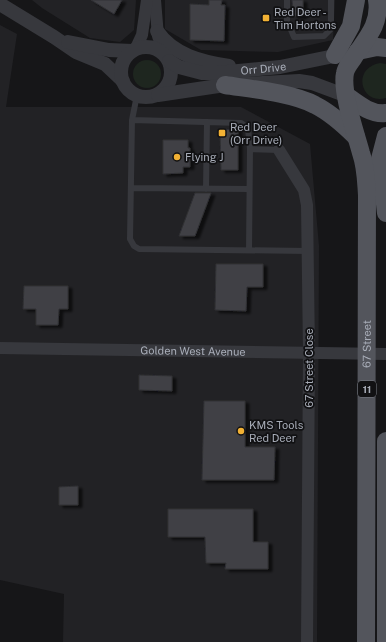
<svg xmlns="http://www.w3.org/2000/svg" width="386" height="642" viewBox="0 0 386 642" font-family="'Public Sans',sans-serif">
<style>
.built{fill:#222225}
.green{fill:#1e261f}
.building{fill:#404145;stroke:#303034;filter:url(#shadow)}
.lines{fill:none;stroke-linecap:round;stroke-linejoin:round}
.service{stroke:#37383d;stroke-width:6}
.minor{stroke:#37383d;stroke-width:12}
.tertiary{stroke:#37383d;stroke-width:14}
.primary{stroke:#53555c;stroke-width:18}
.poi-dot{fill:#f2b134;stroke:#111113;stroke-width:1.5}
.labels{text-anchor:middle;stroke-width:3.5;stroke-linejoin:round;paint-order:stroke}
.shield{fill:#111113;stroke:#7b7e86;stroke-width:1}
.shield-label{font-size:10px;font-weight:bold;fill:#a8adb8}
.poi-label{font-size:11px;fill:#a8adb8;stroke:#111113;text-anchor:start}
.street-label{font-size:11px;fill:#a8adb8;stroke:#111113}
</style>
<defs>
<filter id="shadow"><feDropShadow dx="4" dy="2.5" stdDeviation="1" flood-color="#0009"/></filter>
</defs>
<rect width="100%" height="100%" fill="#161618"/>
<!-- built -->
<path class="built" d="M32 0H136L134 30 120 42 90 38 42 8Z
M165 0H335L333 40 278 52 201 50 165 29Z
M0 25 17 34 6 107H241L310 144 319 246 317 642H63L64 594 0 580Z"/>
<!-- green -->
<path class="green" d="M133 74a14 14 0 1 1 28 0a14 14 0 1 1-28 0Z
M380 63 386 64V98C361 106 351 68 380 63Z"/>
<!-- building -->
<path class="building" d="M91 0H122L114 14Z
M209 0H222L221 5H225L224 41 190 40V4L209 5Z
M292 0H303V16H294Z
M220 129 238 130V170H221Z
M163 140H188V148H190V167H183V173L163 174Z
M195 193H211L195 236H179Z
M216 264H263V287H247L246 311 215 310Z
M24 286H68V309H59L58 325H36V309H23Z
M139 375 172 376V391L139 390Z
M204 401H245V447H275L274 480H202Z
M78 486V505H59V487Z
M168 509H253V542H268V569H225L226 563H206L205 537H168Z"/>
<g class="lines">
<!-- service -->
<path class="service" d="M287 25V0
M289 25 294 37 324 36 331 29V0
M137 95 132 120 130 239 134 246 139 249 308 251
M132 120 241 123 248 128 250 149 249 250
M250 149 279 150
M131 188 249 189
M206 189 207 122"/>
<!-- minor -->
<g class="minor">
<path d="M155 0 158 36 165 56"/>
<path d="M135 50 142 35 147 0"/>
<path d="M279 150 304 190 307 205 309 352 307 642"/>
<path id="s1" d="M0 348 386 354"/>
</g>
<!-- tertiary -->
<g class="tertiary">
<path d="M0 4 54 37 76 52 105 64 123 81"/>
<path d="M157 31C173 55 202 62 229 66"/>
<path d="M68 42 109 50 132 51"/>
<circle cx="146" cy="72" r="25"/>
<path id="s2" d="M169 61 179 67 202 73H218L280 67 344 54"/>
<path d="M158 95 225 85 299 81 312 83 347 96"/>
</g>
<!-- primary -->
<g class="primary">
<path d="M358 51 377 47 386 48"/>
<path d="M335 55 351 26 356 0"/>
<path d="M225 85C251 89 293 93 315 105 331 113 344 125 356 137"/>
<path d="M347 96C358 104 371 115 386 113"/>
<path d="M386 136 380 159 386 213"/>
<path id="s3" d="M366 642 367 195C366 181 366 167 361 153 356 134 341 92 345 73 346 67 351 62 354 57 366 39 381 24 377 0"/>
<path d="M386 642V441"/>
</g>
</g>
<!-- markers -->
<g class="poi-dot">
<rect x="262" y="14" width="8" height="8" rx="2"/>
<rect x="218" y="129" width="8" height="8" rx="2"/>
<circle cx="177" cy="157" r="4"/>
<circle cx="241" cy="431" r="4"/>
</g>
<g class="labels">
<!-- shield labels -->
<rect class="shield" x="358" y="381" width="18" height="16" rx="3"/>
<g class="shield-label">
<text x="367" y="393">11</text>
</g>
<!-- poi labels -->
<g class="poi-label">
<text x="274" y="16">Red Deer -<tspan x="274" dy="13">Tim Hortons</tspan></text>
<text x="230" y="131">Red Deer<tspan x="230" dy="13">(Orr Drive)</tspan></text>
<text x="185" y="161">Flying J</text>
<text x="249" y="429">KMS Tools<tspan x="249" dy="13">Red Deer</tspan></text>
</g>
<!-- street labels -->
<g class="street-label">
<text dy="4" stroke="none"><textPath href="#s2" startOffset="97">Orr Drive</textPath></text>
<text dy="4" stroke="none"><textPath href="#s3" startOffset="298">67 Street</textPath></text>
<text dy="4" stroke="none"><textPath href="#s1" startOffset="193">Golden West Avenue</textPath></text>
<text transform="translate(309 368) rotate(-90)" y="4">67 Street Close</text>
</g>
</g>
</svg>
